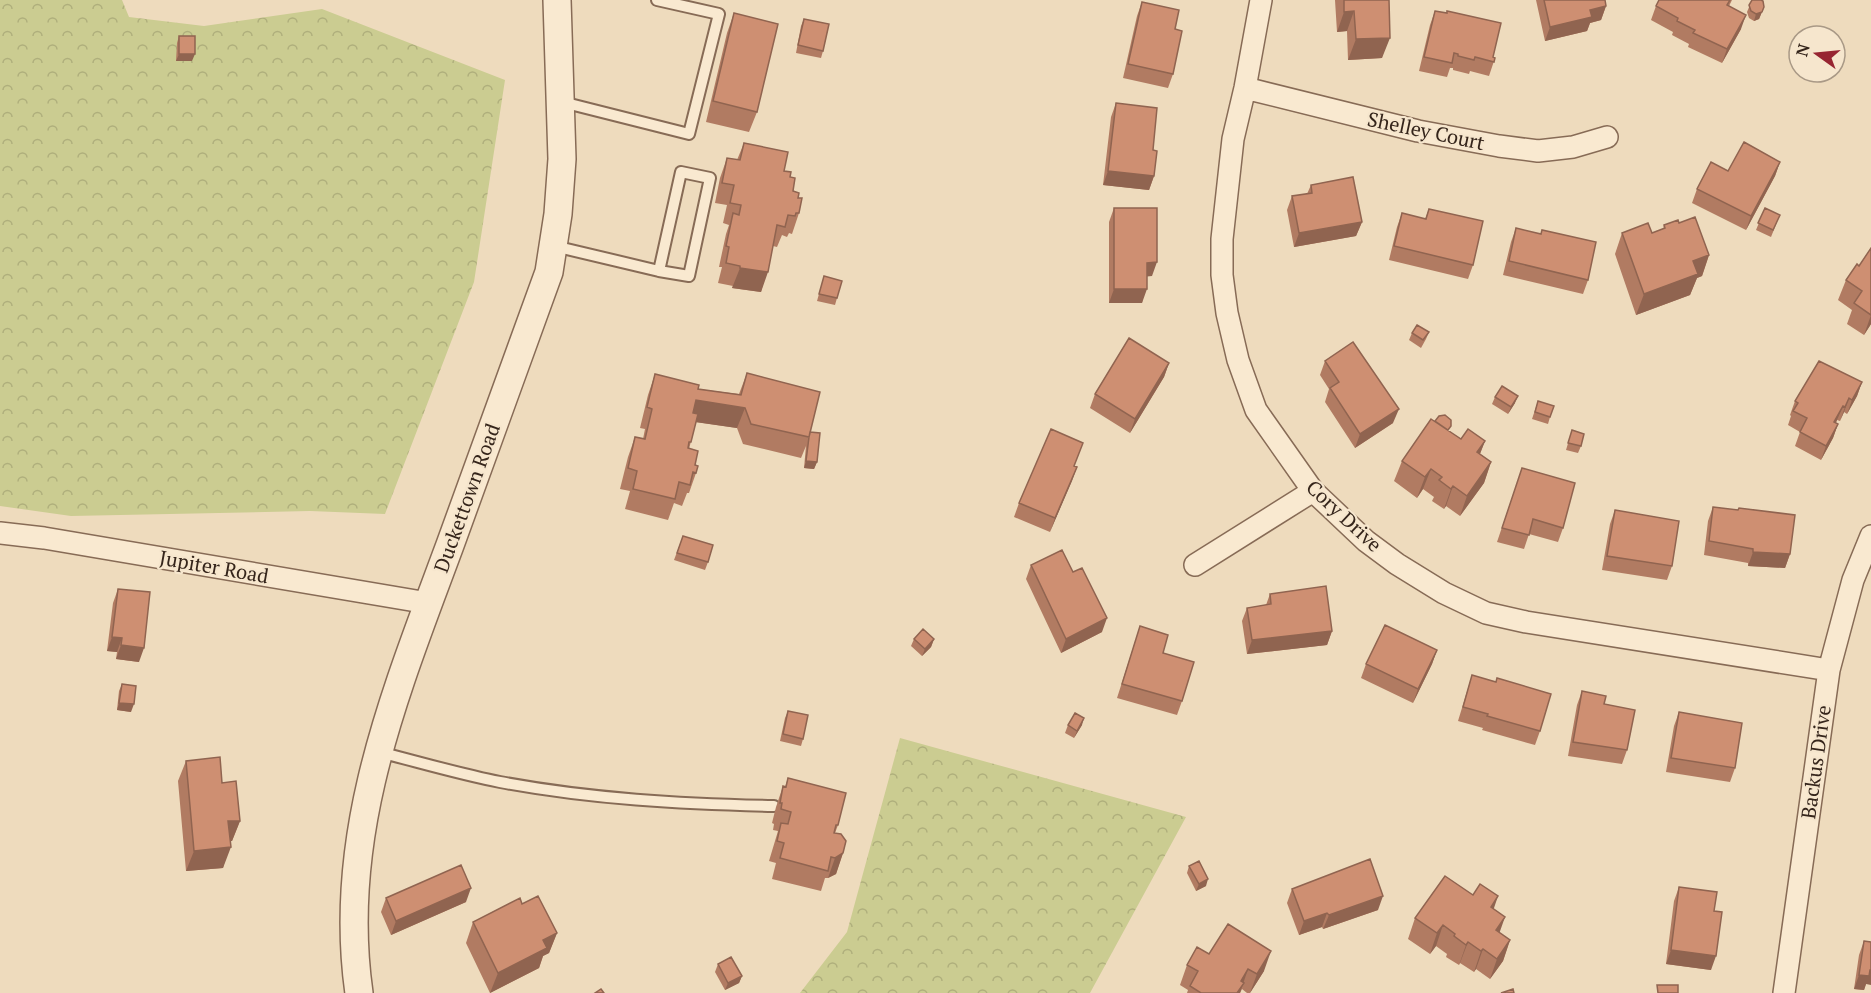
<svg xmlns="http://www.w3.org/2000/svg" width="1871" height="993" viewBox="0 0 1871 993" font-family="'PT Serif',serif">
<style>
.forest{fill:url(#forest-crowns)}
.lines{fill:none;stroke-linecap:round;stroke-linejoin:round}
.service-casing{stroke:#876b56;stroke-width:14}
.minor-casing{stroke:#876b56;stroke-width:24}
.tertiary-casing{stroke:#876b56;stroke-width:30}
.service{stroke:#f9e9d0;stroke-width:10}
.minor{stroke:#f9e9d0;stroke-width:21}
.tertiary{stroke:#f9e9d0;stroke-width:27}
.wall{fill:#b17b62}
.shaded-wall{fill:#906450}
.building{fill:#ce8f72;stroke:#906450;stroke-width:1.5}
.labels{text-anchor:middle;stroke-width:4.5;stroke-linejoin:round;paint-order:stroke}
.street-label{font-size:20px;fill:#35251b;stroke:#f6e6cd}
</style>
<defs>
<pattern id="forest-crowns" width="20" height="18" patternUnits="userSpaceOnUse" patternTransform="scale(1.5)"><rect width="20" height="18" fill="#cbcc91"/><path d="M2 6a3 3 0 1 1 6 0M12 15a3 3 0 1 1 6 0" fill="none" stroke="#afaf7c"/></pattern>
</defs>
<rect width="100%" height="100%" fill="#eedbbd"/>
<!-- forest -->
<path class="forest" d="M0 0H122L129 17 204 26 322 9 505 80 474 282 385 514 310 511 71 516 0 506Z
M900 738 1186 817 1090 993H800L847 932Z"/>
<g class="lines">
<defs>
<path id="service" d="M562 102 689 134 719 14 657 0
M554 246 659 271 689 276 710 178 681 172 659 271
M379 752C419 762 459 774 500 782 590 799 682 804 774 806"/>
<path id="minor" d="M1261 0 1245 88 1233 139 1222 239V275L1227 313 1238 360 1256 410 1313 491 1366 541 1397 564 1444 593 1486 613 1526 622 1829 670
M1245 88 1418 131 1499 146 1538 151 1573 147 1607 137
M0 533 44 538 428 603
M1195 565 1313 491
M1784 993 1829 670 1853 580 1871 536"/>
<path id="tertiary" d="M359 993C336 833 396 691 450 545 483 454 516 363 549 272L558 214 562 159 557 0"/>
</defs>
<!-- service casing -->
<use href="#service" class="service-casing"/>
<!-- minor casing -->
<use href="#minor" class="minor-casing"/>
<!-- tertiary casing -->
<use href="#tertiary" class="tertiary-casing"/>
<!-- service -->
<use href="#service" class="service"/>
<!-- minor -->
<use href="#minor" class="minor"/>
<!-- tertiary -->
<use href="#tertiary" class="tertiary"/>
</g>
<!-- wall -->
<path class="wall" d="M1335 0H1389L1382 58 1348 60 1347 31 1337 32Z
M1536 0H1605L1606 6 1601 20 1590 23 1587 31 1545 41Z
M1659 0H1732L1729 6 1741 29 1722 63 1688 47 1689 44 1672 35 1673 32 1651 20 1656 6Z
M1752 0 1764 7 1759 19 1754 21 1749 18 1747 12Z
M1142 2 1175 29 1173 74 1168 88 1123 78 1137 16Z
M1435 11 1446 13 1447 11 1493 57 1495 58 1489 76 1470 71 1469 74 1453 70V68H1450L1447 77 1419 71 1430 25Z
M734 13 757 112 749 132 706 122 727 33Z
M804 19 823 51 821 58 796 53 801 26Z
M179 36 192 61H176L177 43Z
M1116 103 1154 176 1149 190 1103 185 1111 117Z
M744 143 784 171 790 177 793 191 798 198 799 213 792 234 789 233 787 237 782 235 777 247 773 246 761 292 732 288 733 286 718 283 722 267H719L726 234 729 225 723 223 727 205 715 203 720 178 727 158 737 160Z
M1780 162 1775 176 1746 230 1692 203 1697 189 1728 171Z
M1311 185 1362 222 1356 236 1294 247 1287 210 1292 196 1307 194Z
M1114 208 1152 276H1147L1142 303H1109V222Z
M1765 208 1777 222 1771 237 1756 230Z
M1429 209 1473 265 1468 279 1389 260 1397 227 1402 213 1425 219Z
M1679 223 1709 255 1702 276 1697 278 1690 295 1636 315 1615 254 1622 233H1652L1663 229 1664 225Z
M1516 228 1588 280 1583 294 1503 275 1511 242Z
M1871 248V324L1864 335 1847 324 1852 310 1838 300 1846 280 1859 266Z
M824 276 837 298 835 305 817 301Z
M1429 332 1426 339 1421 348 1409 340 1412 333Z
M1325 361 1393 423 1355 448 1325 402 1329 389 1320 375Z
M1169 363 1164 377 1130 433 1090 408 1095 394Z
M747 373 810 432 817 462 814 469 804 468 806 446 801 458 743 444 737 428 696 422 689 449 696 473 689 493H687L682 506 674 503 668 520 625 509 630 491 620 489 628 457 635 437 643 439 645 429 640 428 648 395 655 374 698 389 739 394Z
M1862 382 1857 396 1847 414 1844 412 1840 421 1837 420 1836 423 1838 424 1833 438 1821 460 1795 446 1800 432 1788 425 1791 416 1790 415 1795 401Z
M1495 397 1515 403 1508 414 1492 404Z
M1538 401 1550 417 1548 424 1532 419Z
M1572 430 1581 446 1578 453 1566 450Z
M1449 431 1461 439 1485 441 1480 454 1491 462 1484 483 1460 516 1446 506 1444 509 1432 501 1434 497 1423 489 1417 498 1394 481 1402 461Z
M1074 466 1077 467 1050 532 1014 517 1019 503Z
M1522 468 1563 528 1558 542 1529 534 1524 549 1497 542Z
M1713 507 1790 554 1785 568 1748 566V563L1704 555 1708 521Z
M1615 510 1672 566 1667 580 1602 570 1610 524Z
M683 536 708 562 705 570 674 560Z
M1031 565 1102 632 1061 653 1026 579Z
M118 589 139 662 116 659 117 652 107 651 113 603Z
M1270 594 1332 631 1327 645 1247 654 1242 621 1247 608 1266 605Z
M1140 626 1163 653 1182 701 1177 715 1117 698Z
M914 639H934L931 647 922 656 911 646Z
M1437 650 1432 664 1413 703 1361 678 1366 664Z
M1472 675 1540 731 1535 745 1482 730 1483 728 1458 721Z
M122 684 131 712 117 710 119 691Z
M1582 691 1604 704 1627 750 1622 764 1568 756 1577 705Z
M788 711 803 739 801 746 780 741 785 718Z
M1679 712 1735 768 1730 782 1666 772 1674 726Z
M1068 725H1082L1074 738 1065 733Z
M186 761 222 783 240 821 232 841H230L223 868 186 871 178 781Z
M788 778 838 825 835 833 843 853 836 874 828 878H825L821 891 772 879 776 863 769 861 778 831 773 830 774 824 772 823 776 807 783 786 785 787Z
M1189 866 1206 886 1196 891 1187 873Z
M1679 887 1714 911 1711 970 1666 964 1674 901Z
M1292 889 1378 910 1323 929 1322 927 1299 935 1287 903Z
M386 898 466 902 391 935 381 912Z
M522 904 557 933 549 953 543 956 539 968 490 993 466 943 473 922Z
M1494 909 1499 933 1510 940 1503 961 1490 979 1476 969 1474 972 1460 963 1459 965 1446 957 1447 954 1436 946 1430 954 1408 939 1415 918Z
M1864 941 1866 984 1864 990 1854 989 1859 955Z
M1209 954 1264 971 1250 993H1247L1242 989 1240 993H1187L1188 990 1180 985 1187 965Z
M718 964 742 976 739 983 725 990 715 972Z"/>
<!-- shaded-wall -->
<path class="shaded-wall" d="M1606 6 1601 20 1590 23 1587 31 1545 41 1550 27 1590 10Z
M1764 7 1759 19 1754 21 1756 14Z
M1354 11 1347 31 1337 32 1344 12Z
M1746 15 1741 29 1722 63 1727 49Z
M1390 38 1382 58 1348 60 1356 39Z
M179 54H195L192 61H176Z
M1780 162 1775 176 1746 230 1751 216Z
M1108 171 1154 176 1149 190 1103 185Z
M1362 222 1356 236 1294 247 1299 233Z
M1709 255 1702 276 1697 278 1690 295 1636 315 1644 294 1693 261Z
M1157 262 1152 276 1142 277 1147 263Z
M740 268 768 272 761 292 732 288Z
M1114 289H1147L1142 303H1109Z
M1871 315V324L1864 335Z
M1169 363 1164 377 1130 433 1135 419Z
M1862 382 1857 396 1847 414 1852 400Z
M1518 396 1515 403 1508 414 1511 407Z
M1849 398 1844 412 1840 421 1845 407Z
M696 400 745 408 737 428 688 421Z
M1843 406 1837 420 1829 436 1834 422Z
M1399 409 1393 423 1355 448 1360 434Z
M1838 424 1833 438 1821 460 1826 446Z
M1485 441 1477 461V452Z
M806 461 817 462 814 469 804 468Z
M1491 462 1484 483 1460 516 1467 496Z
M1077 467 1072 481 1050 532 1055 518Z
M1431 469 1423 489 1417 498 1425 477Z
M1453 486 1446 506 1444 509 1451 489Z
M1753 552 1790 554 1785 568 1748 566Z
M1107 618 1102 632 1061 653 1066 639Z
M1332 631 1327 645 1247 654 1252 640Z
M112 637 122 638 117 652 107 651Z
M934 639 931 647 922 656 925 649Z
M121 645 144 648 139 662 116 659Z
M1437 650 1432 664 1413 703 1418 689Z
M119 703 134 704 131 712 117 710Z
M1084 718 1082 725 1074 738 1077 731Z
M228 821H240L232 841 221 842Z
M231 847 223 868 186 871 194 851Z
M843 853 836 874 828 878 835 858Z
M1208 879 1206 886 1196 891 1199 884Z
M471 888 466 902 391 935 396 921Z
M1383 896 1378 910 1323 929 1329 915Z
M1498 896 1491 917V907Z
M1327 913 1322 927 1299 935 1304 921Z
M1505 917 1498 937 1496 930Z
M1443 925 1436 946 1430 954 1437 933Z
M557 933 549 953 543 956 539 968 490 993 498 973 543 940Z
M1510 940 1503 961 1490 979 1497 959Z
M1468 942 1460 963 1459 965 1466 945Z
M1483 949 1476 969 1474 972 1481 951Z
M1671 950 1716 956 1711 970 1666 964Z
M1271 951 1264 971 1250 993 1257 974Z
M1248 969 1240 993H1237L1241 981Z
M1870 970H1871V985L1866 984 1864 990 1854 989 1859 975Z
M742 976 739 983 725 990 728 983Z"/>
<!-- building -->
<path class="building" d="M1344 0H1389L1390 38 1356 39 1354 11 1344 12Z
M1544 0H1605L1606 6 1590 10 1592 17 1550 27Z
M1659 0H1730L1727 5 1746 15 1727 49 1693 33 1695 30 1677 21 1678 18 1656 6Z
M1752 0H1761L1763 1 1764 7 1762 12 1756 14 1751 11 1749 5Z
M1142 2 1179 10 1175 29 1182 31 1173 74 1128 64Z
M1435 11 1447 13V11L1501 23 1493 57 1495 58 1494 62 1475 57 1474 60 1458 56V54L1454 53 1452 63 1424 57Z
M734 13 778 24 757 112 713 101Z
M804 19 829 24 823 51 798 45Z
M179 36H195V54H179Z
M1116 103 1157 108 1153 150 1157 151 1154 176 1108 171Z
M1744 142 1780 162 1751 216 1697 189 1711 162 1728 171Z
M744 143 788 152 784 171 791 172 790 177 795 178 793 191 799 193 798 198H802L799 213H796L795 216 788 215 785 227 777 225 768 272 740 268V266L726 263 729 247 726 246 733 213 739 215 741 205 730 203 734 185 722 183 727 158 740 160Z
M1353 177 1362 222 1299 233 1292 196 1312 193 1311 185Z
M1114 208H1157V262L1147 263V289H1114Z
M1765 208 1780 215 1773 230 1758 223Z
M1429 209 1483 221 1473 265 1394 246 1402 213 1426 219Z
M1695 217 1709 255 1693 261 1698 274 1644 294 1622 233 1648 223 1652 233 1665 228 1664 225 1678 220 1679 223Z
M1516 228 1541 234 1542 230 1596 242 1588 280 1509 261Z
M1871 248V315L1854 303 1862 291 1846 280 1857 264 1859 266Z
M824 276 842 281 837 298 819 294Z
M1417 325 1429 332 1423 340 1412 333Z
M1129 338 1169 363 1135 419 1095 394Z
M1353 342 1399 409 1360 434 1330 388 1339 382 1325 361Z
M1819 361 1862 382 1852 400 1849 398 1845 407 1843 406 1834 422 1838 424 1826 446 1800 432 1807 418 1793 411 1798 403 1795 401Z
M747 373 820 392 809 437 751 424 745 408 696 400 693 413 698 414 691 442H689L688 448 698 451 695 465 698 466 696 473 693 472 690 485 679 482 675 499 633 489 637 471 628 468 635 437 645 439 652 409 647 407 655 374 699 385 698 389 741 395Z
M1502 386 1518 396 1511 407 1495 397Z
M1538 401 1554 406 1550 417 1535 412Z
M1445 415 1451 420V426L1448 430 1435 421 1439 416Z
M1431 419 1461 439 1468 429 1485 441 1477 452 1491 462 1467 496 1453 486 1451 489 1439 480 1442 477 1431 469 1425 477 1402 461Z
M1051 429 1083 443 1074 466 1077 467 1055 518 1019 503Z
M1572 430 1584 434 1581 446 1568 443Z
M810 432 820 433 817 462 806 461 809 437Z
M1522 468 1575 483 1563 528 1533 519 1529 535 1502 528Z
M1713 507 1738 510 1739 508 1795 515 1790 554 1753 552V549L1709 541Z
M1615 510 1679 521 1672 566 1607 556Z
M683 536 713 545 708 562 677 553Z
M1062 550 1073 572 1082 568 1107 618 1066 639 1031 565Z
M1326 586 1332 631 1252 640 1247 608 1271 604 1270 594Z
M118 589 150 592 144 648 121 645 122 638 112 637Z
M1385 625 1437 650 1418 689 1366 664Z
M1140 626 1168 635 1163 653 1194 662 1182 701 1122 684Z
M923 629 934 639 925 649 914 639Z
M1472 675 1496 682 1497 678 1551 694 1540 731 1487 716 1488 714 1463 707Z
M122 684 136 686 134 704 119 703Z
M1582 691 1606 696 1604 704 1635 710 1627 750 1573 742Z
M788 711 808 715 803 739 783 734Z
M1679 712 1742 723 1735 768 1671 758Z
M1075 713 1084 718 1077 731 1068 725Z
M220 757 222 783 236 781 240 821H228L231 847 194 851 186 761Z
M788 778 846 793 838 825H836L834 833 841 834 846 841 843 853 835 858 831 857 828 871 780 858 784 843 777 841 781 823 788 824 791 812 781 809 782 803H780L783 786 786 787Z
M1370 859 1383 896 1329 915 1327 913 1304 921 1292 889Z
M1199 861 1208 879 1199 884 1189 866Z
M461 865 471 888 396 921 386 898Z
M1445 876 1473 895 1480 884 1498 896 1491 907 1505 917 1496 930 1510 940 1497 959 1483 949 1481 951 1468 942 1466 945 1454 936 1455 934 1443 925 1437 933 1415 918Z
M1679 887 1717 892 1714 911 1722 912 1716 956 1671 950Z
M538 896 557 933 543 940 547 948 498 973 473 922 520 898 522 904Z
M1228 924 1271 951 1257 974 1248 969 1241 981 1244 983 1237 993H1201L1190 986 1198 971 1187 965 1197 947 1209 954Z
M1864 941 1871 942V970H1870L1869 976 1859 975Z
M731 957 742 976 728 983 718 964Z
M1657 985H1678V993H1658Z
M601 989 604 993H595Z
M1513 989 1514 993H1501Z"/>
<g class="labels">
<!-- street labels -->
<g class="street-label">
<text transform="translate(1426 131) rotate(12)" y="7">Shelley Court</text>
<text transform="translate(467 498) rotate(-70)" y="7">Duckettown Road</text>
<text transform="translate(1344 516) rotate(43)" y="7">Cory Drive</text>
<text transform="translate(214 567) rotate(10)" y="7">Jupiter Road</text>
<text transform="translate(1816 762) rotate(-82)" y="7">Backus Drive</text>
</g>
</g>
<!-- north arrow -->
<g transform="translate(1817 54) rotate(285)"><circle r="28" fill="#f6e6cd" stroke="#a99986" stroke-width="1.5"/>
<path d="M0-4.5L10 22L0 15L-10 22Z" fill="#972531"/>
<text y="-9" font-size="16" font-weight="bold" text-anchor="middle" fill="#35251b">N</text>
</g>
</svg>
